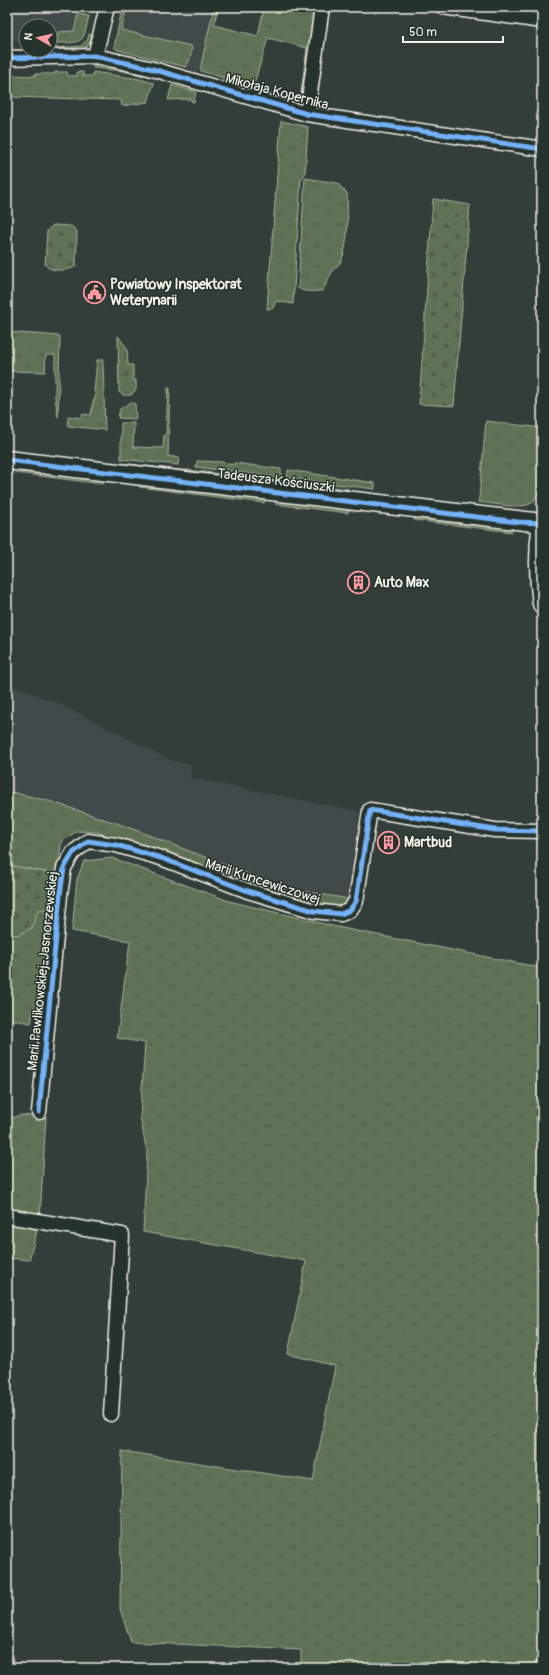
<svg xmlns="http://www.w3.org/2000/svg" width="549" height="1675" viewBox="0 0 549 1675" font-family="Pangolin,sans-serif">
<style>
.built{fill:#434849}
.grass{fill:url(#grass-tufts);stroke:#aab29e}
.forest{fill:url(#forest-firs);stroke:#aab29e}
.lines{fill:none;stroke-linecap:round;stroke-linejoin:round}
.minor-casing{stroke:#f4f1e8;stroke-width:17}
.tertiary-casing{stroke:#f4f1e8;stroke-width:21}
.minor{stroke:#26332d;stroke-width:14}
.tertiary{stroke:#26332d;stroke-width:18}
.cycleway-casing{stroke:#26332d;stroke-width:8}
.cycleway{stroke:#73b2f8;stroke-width:5}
.labels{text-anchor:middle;stroke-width:3;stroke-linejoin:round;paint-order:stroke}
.street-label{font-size:14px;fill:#f4f1e8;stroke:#26332d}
.poi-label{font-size:14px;font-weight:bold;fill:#f4f1e8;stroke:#26332d;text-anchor:start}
</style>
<defs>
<pattern id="grass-tufts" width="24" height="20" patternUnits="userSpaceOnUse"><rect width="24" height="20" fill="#617254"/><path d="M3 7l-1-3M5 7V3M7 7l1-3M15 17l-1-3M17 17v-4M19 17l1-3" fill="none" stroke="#545b4c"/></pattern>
<pattern id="forest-firs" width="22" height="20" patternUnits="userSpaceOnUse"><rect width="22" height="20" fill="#617254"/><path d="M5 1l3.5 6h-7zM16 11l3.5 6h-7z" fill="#545b4c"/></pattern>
</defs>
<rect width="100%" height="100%" fill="#333d3a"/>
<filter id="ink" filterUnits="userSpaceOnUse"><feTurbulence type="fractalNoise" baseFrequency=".025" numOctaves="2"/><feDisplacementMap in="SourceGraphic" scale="8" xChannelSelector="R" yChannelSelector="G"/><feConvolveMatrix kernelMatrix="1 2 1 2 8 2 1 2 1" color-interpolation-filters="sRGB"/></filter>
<g filter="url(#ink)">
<!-- built -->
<path class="built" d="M7 7H88L83 29 68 40H50V26H26V40L7 41Z
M123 7H218L214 25 222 27 208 74 118 50 114 47Z
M7 684 61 704 170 760 191 765V778L359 811 349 899 284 888 125 826 49 801 7 791Z"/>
<!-- grass -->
<path class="grass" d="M214 7H218L214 25 258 36 264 7H317L306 93 301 92 307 48 268 38 253 87 201 71V65Z
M122 10H126L121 30 191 46 192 49 189 61 186 67 118 50 114 47Z
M78 14 89 16C83 42 85 43 57 43L58 32 74 31Z
M89 34 93 35 91 41 85 48 55 52V48L81 46 88 39Z
M93 66 109 67 143 74V76L123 71 93 68Z
M55 72H67L68 76H77V72H83V76H93V72L139 79 154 83 148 102 122 106 121 100 7 97V75L35 76V74H55Z
M172 85 196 92 194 102 191 101V99L168 100Z
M281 121 308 127 305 174 301 180 293 304 276 301 273 308 267 309Z
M305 178 337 183 347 193C348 209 349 249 340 263 338 266 334 268 332 272 328 278 327 284 322 291 314 291 305 293 298 288Z
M7 332 60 336 58 417 55 397V355H46L45 372 7 371Z
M97 360H103L105 430 68 426V416L82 418V414L91 415 93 401 95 399 96 394 94 392Z
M168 388H170L168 456 179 458 178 465 121 459V423H134L133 447 163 448 164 435H166Z
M131 402 135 404 136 419 118 418 120 409Z
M486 421 542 428C542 442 544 495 532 503 520 510 492 503 478 502L479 498Z
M197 461 222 462 233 465 234 463 281 469V478L196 467Z
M121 463 180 470H188L349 489 348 493 120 466Z
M17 470 103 479V484L16 473Z
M288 470 375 483V489L287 478Z
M140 484 266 499 264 503 139 487Z
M278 500 348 510V513L275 504Z
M414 517 513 529 512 532 414 520Z
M7 791 49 801 125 826 284 888 349 899 341 906 327 910 229 879 96 832 77 831 62 841 56 874 7 865Z
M112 858 229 901 337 927 542 968V1668H301V1650L131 1642 120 1609 122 1451 313 1481 335 1366 288 1354 306 1261 143 1232 147 1152 140 1117 145 1043 117 1038 130 941 72 931 77 879 84 861Z
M55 908 46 1009 34 1007 31 1023 7 1019V934L18 935 38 909Z
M20 1115 46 1117 40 1217 7 1212V1120Z
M7 1221 32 1226 37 1231 29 1260 7 1258Z"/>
<!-- forest -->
<path class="forest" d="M433 199 470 205 454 406 419 404Z
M53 225 71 226 77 231 76 266C69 271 50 273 45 264L47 231Z
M118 336 127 348 128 365H133V380H136V390L131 395H123L119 392Z
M7 865 56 874 55 908 38 910 32 928 18 935 7 934Z"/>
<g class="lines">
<defs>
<path id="minor" d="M443 7 542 21
M95 56 107 7
M7 58 95 56 149 68 307 114 542 149
M307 114 322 7
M39 1112 60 895 64 868 73 853 88 841 116 845 161 858 248 891 314 911 341 914 350 910 356 901 370 810 495 830 542 831
M7 1216 122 1235 111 1414"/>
<path id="tertiary" d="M7 460 542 523
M542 522C538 549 538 577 542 604"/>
</defs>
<!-- minor casing -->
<use href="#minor" class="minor-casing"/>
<!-- tertiary casing -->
<use href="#tertiary" class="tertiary-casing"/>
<!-- minor -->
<use href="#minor" class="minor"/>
<!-- tertiary -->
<use href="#tertiary" class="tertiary"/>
<defs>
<path id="cycleway" d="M7 58 95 56 149 68 307 114 542 149
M7 460 518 522 542 523V522
M39 1112 60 895 64 868 73 853 88 841 116 845 161 858 248 891 314 911 341 914 350 910 356 901 370 810 495 830 542 831"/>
</defs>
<!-- cycleway casing -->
<use href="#cycleway" class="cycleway-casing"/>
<!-- cycleway -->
<use href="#cycleway" class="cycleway"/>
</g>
</g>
<!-- icons -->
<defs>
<symbol id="civic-ring" viewBox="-11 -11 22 22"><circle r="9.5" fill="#26332d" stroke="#ff9aa2" stroke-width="1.5"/><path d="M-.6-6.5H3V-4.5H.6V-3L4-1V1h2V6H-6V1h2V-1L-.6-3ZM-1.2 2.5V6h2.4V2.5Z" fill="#ff9aa2"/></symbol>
<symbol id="building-ring" viewBox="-11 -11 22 22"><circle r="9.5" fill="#26332d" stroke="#ff9aa2" stroke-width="1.5"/><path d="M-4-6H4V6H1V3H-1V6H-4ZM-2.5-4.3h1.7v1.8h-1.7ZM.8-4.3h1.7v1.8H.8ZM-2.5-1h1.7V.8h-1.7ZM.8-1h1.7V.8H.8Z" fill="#ff9aa2"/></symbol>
</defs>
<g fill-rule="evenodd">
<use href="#civic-ring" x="82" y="280" width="25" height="25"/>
<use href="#building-ring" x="346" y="570" width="25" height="25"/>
<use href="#building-ring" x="376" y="830" width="25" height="25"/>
</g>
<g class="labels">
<!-- street labels -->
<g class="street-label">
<text transform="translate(277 91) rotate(15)" y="5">Mikołaja Kopernika</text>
<text transform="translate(276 480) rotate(7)" y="5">Tadeusza Kościuszki</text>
<text transform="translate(263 881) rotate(18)" y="5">Marii Kuncewiczowej</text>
<text transform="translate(42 971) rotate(-84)" y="5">Marii Pawlikowskiej-Jasnorzewskiej</text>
</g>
<!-- poi labels -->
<g class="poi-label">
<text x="110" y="289">Powiatowy Inspektorat<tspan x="110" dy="16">Weterynarii</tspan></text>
<text x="374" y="587">Auto Max</text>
<text x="404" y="847">Martbud</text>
</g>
</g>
<!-- margin -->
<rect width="549" height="1675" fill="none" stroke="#26332d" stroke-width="24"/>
<rect x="12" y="12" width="525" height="1651" fill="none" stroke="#f4f1e8" stroke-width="1.5" filter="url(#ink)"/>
<!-- north arrow -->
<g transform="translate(38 38) rotate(278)"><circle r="19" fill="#26332d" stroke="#787f78"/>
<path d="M0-3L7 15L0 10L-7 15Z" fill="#ff9aa2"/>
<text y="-6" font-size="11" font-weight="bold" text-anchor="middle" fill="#f4f1e8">N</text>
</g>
<!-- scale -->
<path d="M403 36v6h100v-6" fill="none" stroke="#f4f1e8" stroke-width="2"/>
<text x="409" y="36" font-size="12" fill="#f4f1e8" stroke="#26332d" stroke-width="3" paint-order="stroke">50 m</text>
</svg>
